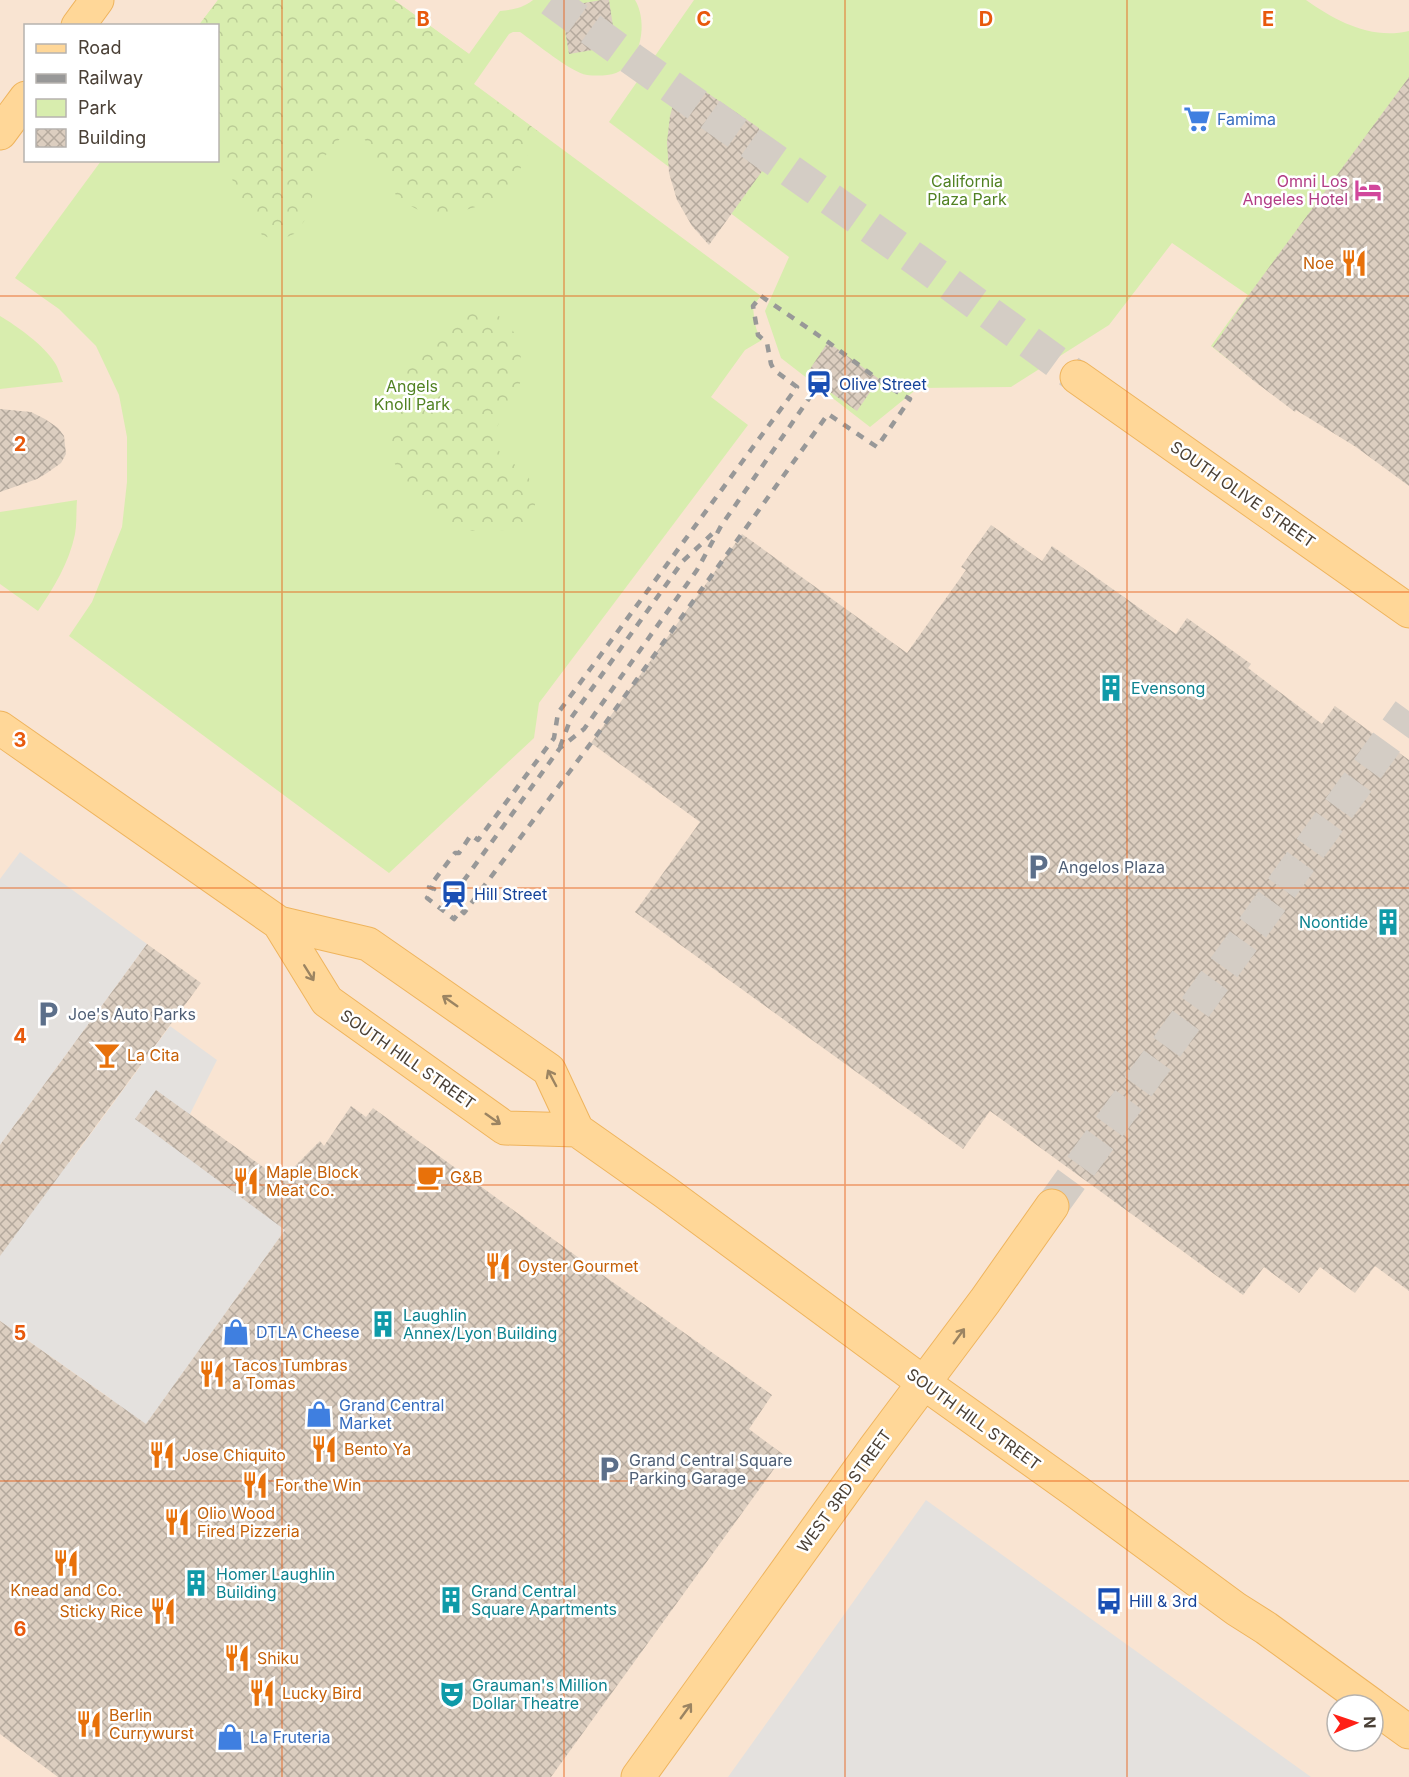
<svg xmlns="http://www.w3.org/2000/svg" width="1409" height="1777" viewBox="0 0 1409 1777" font-family="Inter,sans-serif">
<style>
.commercial{fill:#f9e4d2;fill-rule:evenodd}
.green{fill:#d8edae}
.forest{fill:url(#forest-crowns)}
.parking{fill:#e4e1de}
.building{fill:url(#building-cross-hatch)}
.lines{fill:none;stroke-linecap:round;stroke-linejoin:round}
.major-tunnel{stroke:#d4cdc5;stroke-width:33;stroke-dasharray:33 16;stroke-linecap:butt}
.major-casing{stroke:#efb45d;stroke-width:35}
.major{stroke:#ffd798;stroke-width:33}
.rail{stroke:#989898;stroke-width:4.5;stroke-dasharray:8 8;stroke-linecap:butt}
.oneway{stroke:#9b8462}
.grid{fill:none;stroke:#e8590c;stroke-width:1.5;stroke-opacity:0.55}
.labels{text-anchor:middle;stroke-width:5;stroke-linejoin:round;paint-order:stroke}
.shop-label{font-size:16px;fill:#366cbe;stroke:#fff;text-anchor:start}
.park-label{font-size:16px;fill:#518223;stroke:#fff}
.hotel-label{font-size:16px;fill:#b23c85;stroke:#fff;text-anchor:end}
.food-label{font-size:16px;fill:#c56008;stroke:#fff;text-anchor:start}
.transit-label{font-size:16px;fill:#164399;stroke:#fff;text-anchor:start}
.street-label{font-size:16px;fill:#4a4036;stroke:#fff}
.culture-label{font-size:16px;fill:#0d838f;stroke:#fff;text-anchor:start}
.service-label{font-size:16px;fill:#4e5e75;stroke:#fff;text-anchor:start}
.grid-label{font-size:20px;text-anchor:middle;font-weight:bold;fill:#e8590c;stroke:#fff;stroke-width:5;stroke-linejoin:round;paint-order:stroke}
</style>
<defs>
<pattern id="forest-crowns" width="20" height="18" patternUnits="userSpaceOnUse" patternTransform="scale(1.5)"><rect width="20" height="18" fill="#d8edae"/><path d="M2 6a3 3 0 1 1 6 0M12 15a3 3 0 1 1 6 0" fill="none" stroke="#bbcc96"/></pattern>
<pattern id="building-cross-hatch" width="8" height="8" patternUnits="userSpaceOnUse" patternTransform="scale(1.5)"><rect width="8" height="8" fill="#dccec0"/><path d="M0 0l8 8M0 8l8-8" fill="none" stroke="#b4a99d"/></pattern>
</defs>
<rect width="100%" height="100%" fill="#f6f0e9"/>
<!-- commercial -->
<path class="commercial" d="M0 0H1409V1777H0ZM26 26H218V160H26ZM1337 1705H1373V1741H1337Z"/>
<!-- green -->
<path class="green" d="M218 0H394L469 54 500 11C512 10 523 8 533 0H635C648 21 642 63 616 73 608 76 595 76 587 75 570 72 536 43 520 32H513L509 34 474 84 761 296 753 306C754 318 755 331 762 340L745 350 711 397 748 425 539 703 534 738 389 873 69 636 92 602 122 527 127 482V437L119 395 96 346 59 309 15 278 101 161 218 160V26L199 25Z
M694 0H1306C1336 21 1371 40 1409 31V166L1255 381 1211 346 1248 295 1172 243 1109 325 1011 387 918 388 870 427 781 358 765 311 789 257 609 122Z
M0 316C17 326 45 346 55 363 59 369 60 376 63 382L0 389Z
M77 500C76 511 77 523 75 534 69 563 54 587 38 611L0 584V512Z"/>
<!-- forest -->
<path class="forest" d="M218 0H394L469 54 458 73 539 132 515 179 509 188 492 202 459 212 436 213 422 212 398 199 369 144 358 133 344 134 325 156 305 220 294 234 277 241 262 235 236 194 218 122V26L199 25Z
M485 307C510 322 521 334 521 364 520 370 522 378 520 383 516 397 503 416 495 430L499 451 528 476 535 492V510L524 524 506 530 466 531 451 526 414 491 390 457 400 379 430 338 464 308Z"/>
<!-- parking -->
<path class="parking" d="M20 852 147 944 0 1145V879Z
M170 1026 217 1060 189 1116 285 1230 132 1444 111 1399 0 1321V1230L68 1161 70 1162Z
M926 1500 1311 1777H728Z"/>
<!-- building -->
<path class="building" d="M601 0H609L616 46 569 54 561 7Z
M681 75 759 128 760 148 765 167 709 245 692 226 677 200 669 173 667 142 670 116Z
M1409 77V486L1356 447 1296 410 1295 412 1254 381 1213 347 1248 296Z
M828 342 879 379 857 411 806 375Z
M0 409 31 412 45 419 58 428 64 436 66 454 61 463 47 473 37 479 0 492Z
M991 525 1042 561 1052 546 1176 634 1187 618 1251 664 1248 668 1322 724 1335 706 1409 760V1291L1375 1266 1355 1293 1320 1267 1299 1293 1264 1267 1243 1295 990 1111 963 1149 635 912 700 822 591 743 742 534 907 653 966 570 961 567Z
M147 944 201 983 0 1256V1145Z
M156 1090 281 1180 320 1141 324 1146 351 1106 366 1117 373 1108 590 1266 772 1395 749 1429 784 1455 551 1777H58L0 1734V1321L146 1424 285 1230 135 1119Z"/>
<g class="lines">
<!-- major-tunnel -->
<path class="major-tunnel" d="M551 0 632 59 918 261 1077 377
M1052 1206 1409 711"/>
<defs>
<path id="major" d="M78 26 97 0
M0 133 26 98
M1077 377 1409 611
M0 728 279 923 368 944 549 1070 577 1130 665 1192 924 1383 1077 1492 1236 1609 1266 1628 1372 1705
M279 923 327 1001 505 1128 577 1130
M1373 1706 1409 1732
M638 1777 875 1448 985 1301 1052 1206"/>
</defs>
<!-- major casing -->
<use href="#major" class="major-casing"/>
<!-- major -->
<use href="#major" class="major"/>
<!-- rail -->
<path class="rail" d="M761 296 828 342 887 386 910 399 877 447 828 414 591 743 464 913 461 910 454 919 427 898 434 889 429 887 455 853H459L471 835 478 840 554 738 558 713 797 387 774 370 771 364 767 343 758 335 753 306Z
M560 747 571 718 683 561 712 534
M454 894 560 748 584 729 697 570 721 526 819 384"/>
</g>
<!-- one-way arrows -->
<defs><path id="oneway-shaft" d="M-6 0H5M1.5-3L5.5 0L1.5 3" fill="none" stroke-width="1.6" stroke-linecap="round" stroke-linejoin="round" transform="scale(1.5)"/></defs>
<g class="oneway">
<use href="#oneway-shaft" transform="translate(309 973) rotate(58)"/>
<use href="#oneway-shaft" transform="translate(450 1001) rotate(-145)"/>
<use href="#oneway-shaft" transform="translate(552 1078) rotate(-118)"/>
<use href="#oneway-shaft" transform="translate(493 1119) rotate(35)"/>
<use href="#oneway-shaft" transform="translate(959 1336) rotate(-54)"/>
<use href="#oneway-shaft" transform="translate(686 1711) rotate(-54)"/>
</g>
<!-- grid -->
<path class="grid" d="M282 0V1777M564 0V1777M845 0V1777M1127 0V1777M0 296H1409M0 592H1409M0 888H1409M0 1185H1409M0 1481H1409"/>
<!-- icons -->
<defs>
<symbol id="supermarket-bare" viewBox="-9 -9 18 18"><path d="M-6-5.5h2.5l.6 2H6L4.5 2H-2.5L-4.4-4H-6ZM-1.5 3.2a1.3 1.3 0 1 0 .1 0ZM3 3.2a1.3 1.3 0 1 0 .1 0Z" fill="#3f7fe0" stroke="#fff" stroke-width="2.5" paint-order="stroke"/></symbol>
<symbol id="hotel-bare" viewBox="-9 -9 18 18"><path d="M-6-4.5h1.5V1H6V5H4.5V3h-9V5H-6ZM-4 0a1.8 1.8 0 1 1 3.6 0ZM.5 0V-2.5h3Q6-2.5 6 0Z" fill="#d1479c" stroke="#fff" stroke-width="2.5" paint-order="stroke"/></symbol>
<symbol id="restaurant-bare" viewBox="-9 -9 18 18"><path d="M-5-6h1v4h1v-4h1v4h1v-4h1v5L-1.5 .5V6h-2V.5L-5-1ZM5-6V6H3V1.5H1.5Q1.5-4 5-6Z" fill="#e8710a" stroke="#fff" stroke-width="2.5" paint-order="stroke"/></symbol>
<symbol id="station-bare" viewBox="-9 -9 18 18"><path d="M-3-6H3Q5-6 5-4V2Q5 4 3 4L4.5 6H3L1.5 4h-3L-3 6H-4.5L-3 4Q-5 4-5 2V-4Q-5-6-3-6ZM-3.5-4v3h7v-3ZM-3.5 1v1.5H-2V1ZM2 1v1.5H3.5V1Z" fill="#1a4fb4" stroke="#fff" stroke-width="2.5" paint-order="stroke"/></symbol>
<symbol id="building-bare" viewBox="-9 -9 18 18"><path d="M-4-6H4V6H1V3H-1V6H-4ZM-2.5-4.3h1.7v1.8h-1.7ZM.8-4.3h1.7v1.8H.8ZM-2.5-1h1.7V.8h-1.7ZM.8-1h1.7V.8H.8Z" fill="#0f9aa8" stroke="#fff" stroke-width="2.5" paint-order="stroke"/></symbol>
<symbol id="parking-bare" viewBox="-9 -9 18 18"><path d="M-3.5-5.5H1a3.5 3.5 0 0 1 0 7H-1V5.5H-3.5ZM-1-3.4V-.6H.8a1.4 1.4 0 0 0 0-2.8Z" fill="#5c6f8a" stroke="#fff" stroke-width="2.5" paint-order="stroke"/></symbol>
<symbol id="bar-bare" viewBox="-9 -9 18 18"><path d="M-6-5H6L.8 .8V4.5H3.5V6h-7V4.5H-.8V.8Z" fill="#e8710a" stroke="#fff" stroke-width="2.5" paint-order="stroke"/></symbol>
<symbol id="cafe-bare" viewBox="-9 -9 18 18"><path d="M-5.5-4.5H6V0H3Q3 3.5 0 3.5H-2.5Q-5.5 3.5-5.5 0ZM3-3.2v2h1.7v-2ZM-6 4.5H4V6H-6Z" fill="#e8710a" stroke="#fff" stroke-width="2.5" paint-order="stroke"/></symbol>
<symbol id="shop-bare" viewBox="-9 -9 18 18"><path d="M-5-2.5h2.3a2.7 3.5 0 0 1 5.4 0H5L5.5 6h-11ZM-1.5-2.5h3a1.5 2.3 0 0 0-3 0Z" fill="#3f7fe0" stroke="#fff" stroke-width="2.5" paint-order="stroke"/></symbol>
<symbol id="bus-bare" viewBox="-9 -9 18 18"><path d="M-5-6H5V4H4V6H2V4H-2V6H-4V4H-5ZM-3.5-4V0h7V-4ZM-3.5 1.2v1.5H-2V1.2ZM2 1.2v1.5H3.5V1.2Z" fill="#1a4fb4" stroke="#fff" stroke-width="2.5" paint-order="stroke"/></symbol>
<symbol id="theatre-bare" viewBox="-9 -9 18 18"><path d="M-5-5.5Q0-4 5-5.5V0Q5 5 0 6Q-5 5-5 0ZM-3.3-2.5H-1v1.5H-3.3ZM1-2.5H3.3v1.5H1ZM-2.8 1Q0 5.5 2.8 1Z" fill="#0f9aa8" stroke="#fff" stroke-width="2.5" paint-order="stroke"/></symbol>
</defs>
<g fill-rule="evenodd">
<use href="#supermarket-bare" x="1178" y="100" width="38" height="38"/>
<use href="#hotel-bare" x="1349" y="171" width="38" height="38"/>
<use href="#restaurant-bare" x="1335" y="244" width="38" height="38"/>
<use href="#station-bare" x="800" y="365" width="38" height="38"/>
<use href="#building-bare" x="1092" y="669" width="38" height="38"/>
<use href="#parking-bare" x="1019" y="848" width="38" height="38"/>
<use href="#station-bare" x="435" y="875" width="38" height="38"/>
<use href="#building-bare" x="1369" y="903" width="38" height="38"/>
<use href="#parking-bare" x="29" y="995" width="38" height="38"/>
<use href="#bar-bare" x="88" y="1036" width="38" height="38"/>
<use href="#cafe-bare" x="411" y="1158" width="38" height="38"/>
<use href="#restaurant-bare" x="227" y="1162" width="38" height="38"/>
<use href="#restaurant-bare" x="479" y="1247" width="38" height="38"/>
<use href="#building-bare" x="364" y="1305" width="38" height="38"/>
<use href="#shop-bare" x="217" y="1313" width="38" height="38"/>
<use href="#restaurant-bare" x="193" y="1355" width="38" height="38"/>
<use href="#shop-bare" x="300" y="1395" width="38" height="38"/>
<use href="#restaurant-bare" x="305" y="1430" width="38" height="38"/>
<use href="#restaurant-bare" x="143" y="1436" width="38" height="38"/>
<use href="#parking-bare" x="590" y="1450" width="38" height="38"/>
<use href="#restaurant-bare" x="236" y="1466" width="38" height="38"/>
<use href="#restaurant-bare" x="158" y="1503" width="38" height="38"/>
<use href="#restaurant-bare" x="47" y="1544" width="38" height="38"/>
<use href="#building-bare" x="177" y="1564" width="38" height="38"/>
<use href="#building-bare" x="432" y="1581" width="38" height="38"/>
<use href="#bus-bare" x="1090" y="1582" width="38" height="38"/>
<use href="#restaurant-bare" x="144" y="1592" width="38" height="38"/>
<use href="#restaurant-bare" x="218" y="1639" width="38" height="38"/>
<use href="#restaurant-bare" x="243" y="1674" width="38" height="38"/>
<use href="#theatre-bare" x="433" y="1675" width="38" height="38"/>
<use href="#restaurant-bare" x="70" y="1705" width="38" height="38"/>
<use href="#shop-bare" x="211" y="1718" width="38" height="38"/>
</g>
<g class="labels">
<!-- shop labels -->
<g class="shop-label">
<text x="1217" y="125">Famima</text>
<text x="256" y="1338">DTLA Cheese</text>
<text x="339" y="1411">Grand Central<tspan x="339" dy="18">Market</tspan></text>
<text x="250" y="1743">La Fruteria</text>
</g>
<!-- park labels -->
<g class="park-label">
<text x="967" y="187">California<tspan x="967" dy="18">Plaza Park</tspan></text>
<text x="412" y="392">Angels<tspan x="412" dy="18">Knoll Park</tspan></text>
</g>
<!-- hotel labels -->
<g class="hotel-label">
<text x="1348" y="187">Omni Los<tspan x="1348" dy="18">Angeles Hotel</tspan></text>
</g>
<!-- food labels -->
<g class="food-label">
<text x="1334" y="269" text-anchor="end">Noe</text>
<text x="127" y="1061">La Cita</text>
<text x="266" y="1178">Maple Block<tspan x="266" dy="18">Meat Co.</tspan></text>
<text x="450" y="1183">G&amp;B</text>
<text x="518" y="1272">Oyster Gourmet</text>
<text x="232" y="1371">Tacos Tumbras<tspan x="232" dy="18">a Tomas</tspan></text>
<text x="344" y="1455">Bento Ya</text>
<text x="182" y="1461">Jose Chiquito</text>
<text x="275" y="1491">For the Win</text>
<text x="197" y="1519">Olio Wood<tspan x="197" dy="18">Fired Pizzeria</tspan></text>
<text x="66" y="1596" text-anchor="middle">Knead and Co.</text>
<text x="143" y="1617" text-anchor="end">Sticky Rice</text>
<text x="257" y="1664">Shiku</text>
<text x="282" y="1699">Lucky Bird</text>
<text x="109" y="1721">Berlin<tspan x="109" dy="18">Currywurst</tspan></text>
</g>
<!-- transit labels -->
<g class="transit-label">
<text x="839" y="390">Olive Street</text>
<text x="474" y="900">Hill Street</text>
<text x="1129" y="1607">Hill &amp; 3rd</text>
</g>
<!-- street labels -->
<g class="street-label">
<text transform="translate(1243 494) rotate(35)" y="6">SOUTH OLIVE STREET</text>
<text transform="translate(408 1059) rotate(35)" y="6">SOUTH HILL STREET</text>
<text transform="translate(974 1419) rotate(36)" y="6">SOUTH HILL STREET</text>
<text transform="translate(844 1491) rotate(-54)" y="6">WEST 3RD STREET</text>
</g>
<!-- culture labels -->
<g class="culture-label">
<text x="1131" y="694">Evensong</text>
<text x="1368" y="928" text-anchor="end">Noontide</text>
<text x="403" y="1321">Laughlin<tspan x="403" dy="18">Annex/Lyon Building</tspan></text>
<text x="216" y="1580">Homer Laughlin<tspan x="216" dy="18">Building</tspan></text>
<text x="471" y="1597">Grand Central<tspan x="471" dy="18">Square Apartments</tspan></text>
<text x="472" y="1691">Grauman's Million<tspan x="472" dy="18">Dollar Theatre</tspan></text>
</g>
<!-- service labels -->
<g class="service-label">
<text x="1058" y="873">Angelos Plaza</text>
<text x="68" y="1020">Joe's Auto Parks</text>
<text x="629" y="1466">Grand Central Square<tspan x="629" dy="18">Parking Garage</tspan></text>
</g>
</g>
<g class="grid-label">
<text x="423" y="26">B</text>
<text x="704" y="26">C</text>
<text x="986" y="26">D</text>
<text x="1268" y="26">E</text>
<text x="20" y="451">2</text>
<text x="20" y="747">3</text>
<text x="20" y="1043">4</text>
<text x="20" y="1340">5</text>
<text x="20" y="1636">6</text>
</g>
<!-- legend -->
<rect x="24" y="24" width="195" height="138" fill="#ffffff" stroke="#b7b3af" stroke-width="1.5"/>
<rect x="36" y="44" width="30" height="9" fill="#ffd798" stroke="#b7b3af" stroke-width="1.5"/>
<text x="78" y="54" font-size="18" fill="#4a4036">Road</text>
<rect x="36" y="74" width="30" height="9" fill="#989898" stroke="#b7b3af" stroke-width="1.5"/>
<text x="78" y="84" font-size="18" fill="#4a4036">Railway</text>
<rect x="36" y="99" width="30" height="18" fill="#d8edae" stroke="#b7b3af" stroke-width="1.5"/>
<text x="78" y="114" font-size="18" fill="#4a4036">Park</text>
<rect x="36" y="129" width="30" height="18" fill="url(#building-cross-hatch)" stroke="#b7b3af" stroke-width="1.5"/>
<text x="78" y="144" font-size="18" fill="#4a4036">Building</text>
<!-- north arrow -->
<g transform="translate(1355 1723) rotate(88)"><circle r="28" fill="#ffffff" stroke="#b7b3af" stroke-width="1.5"/>
<path d="M0-4.5L10 22L0 15L-10 22Z" fill="#ff2016"/>
<text y="-9" font-size="16" font-weight="bold" text-anchor="middle" fill="#4a4036">N</text>
</g>
</svg>
